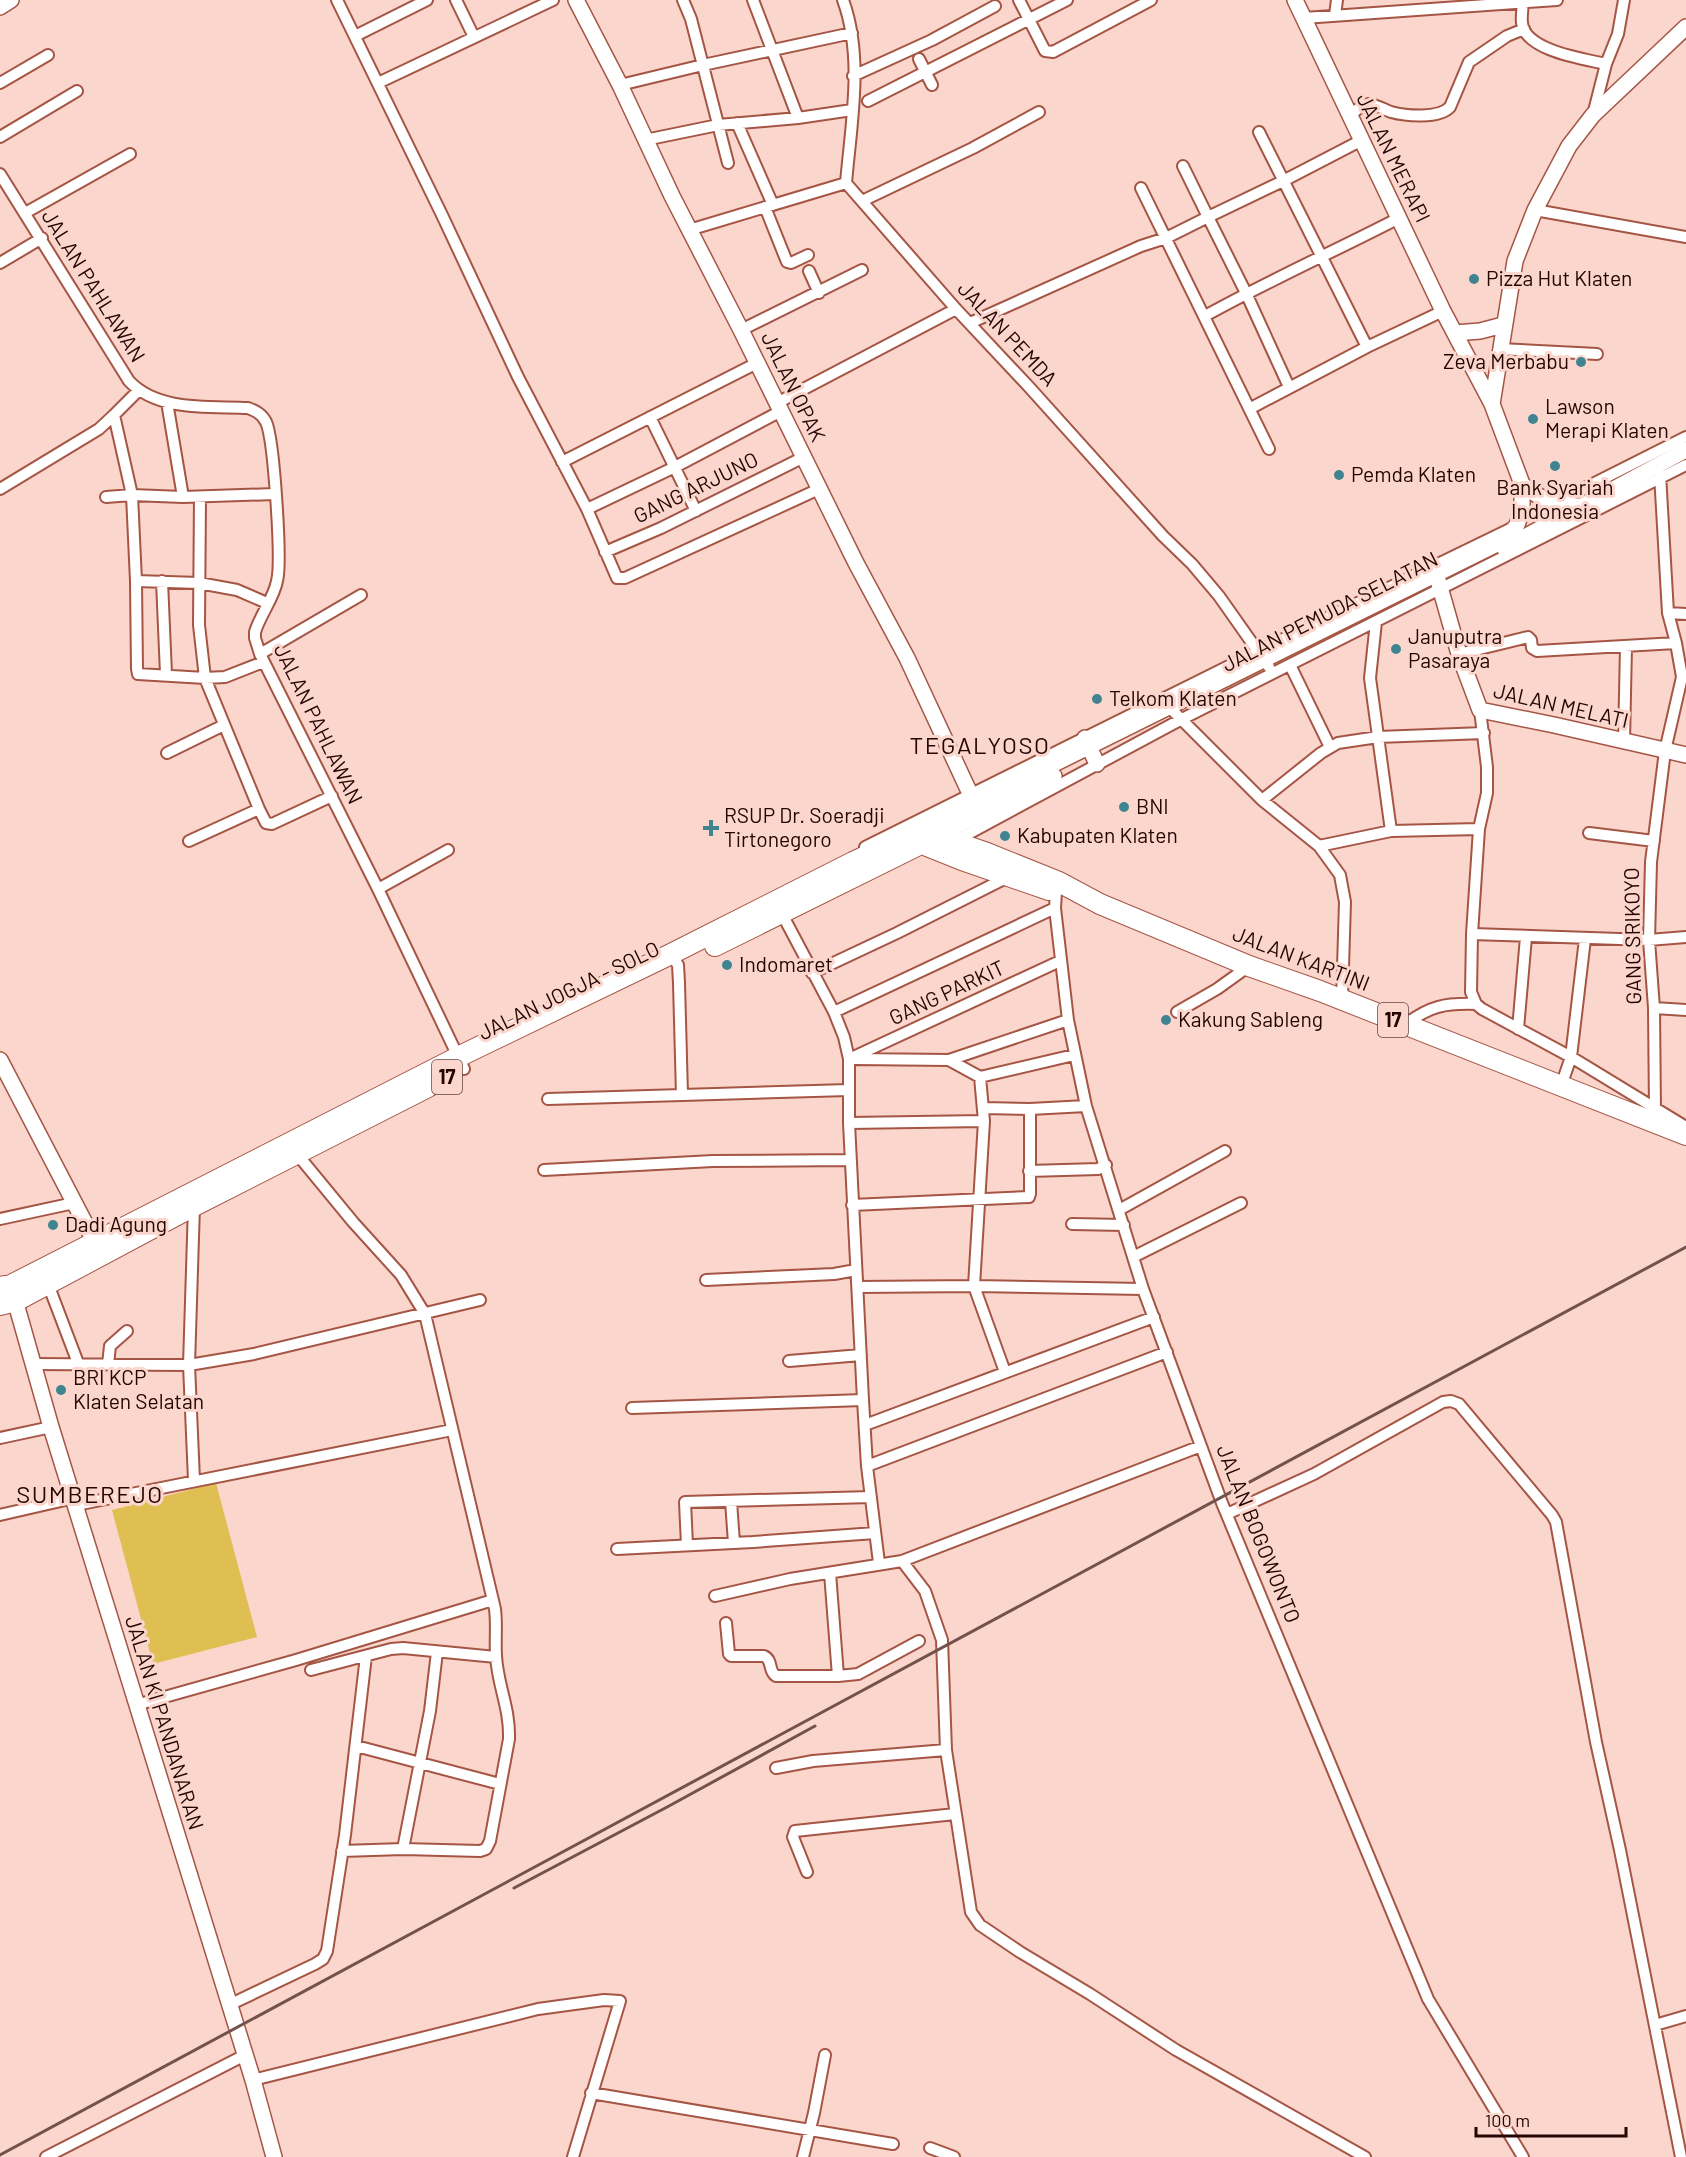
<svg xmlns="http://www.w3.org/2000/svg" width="1686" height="2157" viewBox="0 0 1686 2157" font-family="Barlow,sans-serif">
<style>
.green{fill:#dfbf52}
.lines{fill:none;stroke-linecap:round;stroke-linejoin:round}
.street-casing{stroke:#a55544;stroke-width:14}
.secondary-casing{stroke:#a55544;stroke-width:18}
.highway-casing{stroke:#a55544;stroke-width:22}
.street{stroke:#fff;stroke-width:10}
.secondary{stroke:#fff;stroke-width:15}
.highway{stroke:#fff;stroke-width:20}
.rail{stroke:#73524d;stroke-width:3}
.poi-dot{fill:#408492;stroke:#fbd6cd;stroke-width:2}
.labels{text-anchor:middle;stroke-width:6;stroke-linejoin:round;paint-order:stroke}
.shield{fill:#fbd6cd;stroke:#64443f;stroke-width:1.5}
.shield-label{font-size:20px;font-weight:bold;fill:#240502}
.street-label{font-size:21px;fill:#240502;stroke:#fbd6cd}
.poi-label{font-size:21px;fill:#240502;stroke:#fbd6cd;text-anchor:start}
.quarter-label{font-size:24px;letter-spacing:1.5px;fill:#240502;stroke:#fbd6cd}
</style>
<rect width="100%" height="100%" fill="#fbd6cd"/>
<!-- green -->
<path class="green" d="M216 1483 257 1637 153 1664 112 1510Z"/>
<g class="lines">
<defs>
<path id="street" d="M337 0 442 215 518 377 587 509 617 578H625L819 489
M456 0 474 37
M683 0 691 19 728 163
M753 0 798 118
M843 0C864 57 851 124 846 183L956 309 1030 388 1163 536 1192 564 1219 596 1269 667
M1019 0 1045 51 1053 52 1151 0
M1523 0C1523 7 1521 16 1522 23 1525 51 1585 59 1606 64
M1335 15 1337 0
M1304 18 1557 0
M355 36 427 0
M919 59 932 85
M853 76 932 40 995 6
M0 83 48 55
M378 83 553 0
M620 85 703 65 852 33
M868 101 1067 0
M1350 115 1363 105 1368 104C1377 105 1383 109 1391 112 1406 116 1439 119 1450 107L1469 62 1507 36 1524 29
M1593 115 1606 64 1618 34 1624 0
M737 123 773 205
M1259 132 1367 347
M0 137 77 91
M645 140 718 125 798 118 852 110
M1183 166 1208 217 1283 181 1362 140
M0 174 129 381C158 412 210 406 248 408 256 411 262 414 266 422 274 439 282 562 277 581 274 598 260 615 255 632V638L260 654 378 889 464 1069
M1141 188 1269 449
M862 201 973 148 1039 112
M765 207 787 262 791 263 808 255
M1535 210 1686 237
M25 213 130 154
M689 230 846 183
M0 263 42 238
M809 271 819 293
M1205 316C1268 281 1335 251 1399 218
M970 323 1141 246 1166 238 1208 217 1246 293 1289 387
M741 330 862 270
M1499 349 1597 354
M167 402 183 497
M777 403 956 309
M1251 408 1367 347 1443 311
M114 415 132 495 136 581
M650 417 696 511
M562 462 757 363
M0 489 99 429 114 415 138 391
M106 497 132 495 183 497 275 494
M200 497 199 625 205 678 259 809 266 823 272 824 332 796
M1555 503 1686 437
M587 509 675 467 781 411
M605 552 661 528 804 457
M162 581 166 674
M1668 613 1686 614
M1376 622 1370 678 1391 831
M260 654 361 595
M1459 654 1528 637 1531 640 1532 648 1537 651 1676 643 1668 613 1660 474
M263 662 225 677 205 678 138 674 137 669 136 581 199 583 237 590 267 603
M1290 665 1330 747
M1169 707 1262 800 1319 846 1340 875 1345 902 1342 1000
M1480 710 1487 767V793L1479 829 1472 934 1471 992 1476 1004 1482 1009 1571 1057 1686 1127
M1624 742 1626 646
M167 753 224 725
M1262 800 1321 753 1338 743 1378 737 1484 733
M1589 833 1654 841
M189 841 259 809
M953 842 1180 720 1686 465
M1319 846 1391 831 1479 829
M865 847 1259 651 1512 528
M378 889 448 850
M1056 892 1055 908 1068 1020 1086 1106 1143 1289 1222 1503 1428 1999 1523 2157
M782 914 834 1012 844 1037 849 1059V1123L863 1400 867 1466 879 1563
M1472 934 1649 940 1686 937
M671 954 678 965 679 983 682 1095 848 1090
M812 973 897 933 1008 877
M1654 1008 1686 1010
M834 1012 1055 908
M1177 1012 1217 989 1249 966
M1405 1025C1429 1006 1445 1003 1476 1004
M1518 1029 1526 937
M849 1059 1060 961
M855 1059 949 1060 1068 1020
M949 1060 980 1077 984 1121 974 1286 1005 1372
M980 1077 1074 1055
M1561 1086 1571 1057 1585 939
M548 1099 682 1095
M984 1108 1030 1109 1086 1106
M1655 1110 1654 1008 1649 940 1651 862 1665 751 1682 677 1676 643
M849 1123 984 1121
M297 1154 353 1222 401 1275 425 1314 495 1609C497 1625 495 1640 496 1655 497 1684 510 1707 509 1739L490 1841 486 1849 480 1851 403 1849 342 1851
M544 1170 713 1161 851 1160
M1029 1171 1098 1169 1106 1165
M852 1205 1029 1197 1030 1194V1109
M194 1206 189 1365 194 1480
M1119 1210 1225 1151
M0 1219 74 1203
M1072 1224 1124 1225
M1133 1257 1241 1203
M706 1280 834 1274 856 1270
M48 1284 78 1363
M858 1287 974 1286 1143 1289
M789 1361 861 1355
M32 1364 189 1365 254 1354 480 1300
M108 1364 110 1346 127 1331
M632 1408 863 1400
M865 1425 1154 1317
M0 1438 51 1427
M867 1466 1167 1352
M731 1501 734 1543
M76 1505 452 1430
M1227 1514 1314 1474 1443 1402 1451 1401 1459 1404 1552 1515 1556 1522 1596 1742 1620 1850 1681 2157
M0 1515 74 1498
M687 1545 685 1502 871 1497
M617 1549 753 1542 875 1533
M902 1561 925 1591 942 1640 946 1750 971 1912 980 1925 1020 1952 1090 1994 1176 2050 1365 2157
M830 1573 838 1676 858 1674 919 1641
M715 1596 790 1579 902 1561 1201 1446
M726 1623 729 1654 731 1656H764C773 1660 768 1671 776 1676H838
M311 1670 391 1649 403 1648 496 1657
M136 1705 296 1660 493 1600
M356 1746 500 1784
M776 1768 813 1761 946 1750
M403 1849 430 1711 437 1652
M807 1872 793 1837 795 1831 955 1814
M229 2005 315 1964 323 1959 327 1951 345 1835 366 1656
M1655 2025 1686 2016
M253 2080 538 2009 604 2000 620 2001 573 2157
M591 2093 893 2144
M930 2148 954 2157
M46 2157 245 2055
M803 2157 814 2113 825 2055"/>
<path id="secondary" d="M576 0 620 85 672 196 741 330 856 563 907 658 980 815
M1295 0 1443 311 1492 404
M0 7 11 0
M1455 333 1480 331 1503 325
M1522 484C1540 500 1557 506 1581 506
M1504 548 1686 450
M1436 573 1459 654 1480 710 1554 725 1686 755
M1085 738 1097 764
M923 829 1505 540 1517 525 1522 510V484L1492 404 1515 261 1535 210 1569 146 1593 115 1686 27
M937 836 1054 776
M0 1060 100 1252
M13 1293 51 1427 253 2080 274 2157"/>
<path id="highway" d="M927 846 962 860 1049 890
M715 946 937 836
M0 1287 11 1285 460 1056 671 954 853 862 923 829 937 836 987 853 1059 882 1100 904 1249 966 1320 991 1686 1135
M0 1305 16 1301 194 1206 428 1087"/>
</defs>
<!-- street casing -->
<use href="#street" class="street-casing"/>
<!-- secondary casing -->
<use href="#secondary" class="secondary-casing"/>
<!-- highway casing -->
<use href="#highway" class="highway-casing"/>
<!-- street -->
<use href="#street" class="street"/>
<!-- secondary -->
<use href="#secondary" class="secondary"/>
<!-- highway -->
<use href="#highway" class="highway"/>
<!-- rail -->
<path class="rail" d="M514 1888 669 1806 815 1726
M0 2155 1686 1247"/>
</g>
<!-- markers -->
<g class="poi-dot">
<circle cx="1474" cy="279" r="6"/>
<circle cx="1581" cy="362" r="6"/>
<circle cx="1533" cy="419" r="6"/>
<circle cx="1555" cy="466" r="6"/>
<circle cx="1339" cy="475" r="6"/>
<circle cx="1396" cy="649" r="6"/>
<circle cx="1097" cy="699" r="6"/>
<circle cx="1124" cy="807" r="6"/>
<path d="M708 819h6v6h6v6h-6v6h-6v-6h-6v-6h6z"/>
<circle cx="1005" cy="836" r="6"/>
<circle cx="727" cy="965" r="6"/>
<circle cx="1166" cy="1020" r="6"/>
<circle cx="53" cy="1225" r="6"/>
<circle cx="61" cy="1390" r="6"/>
</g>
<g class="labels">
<!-- shield labels -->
<g class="shield">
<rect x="1378" y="1003" width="30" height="34" rx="4.5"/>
<rect x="432" y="1060" width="30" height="34" rx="4.5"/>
</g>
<g class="shield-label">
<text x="1393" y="1027">17</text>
<text x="447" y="1084">17</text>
</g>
<!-- street labels -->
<g class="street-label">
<text transform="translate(1393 158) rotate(64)" y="7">JALAN MERAPI</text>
<text transform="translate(93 286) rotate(58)" y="7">JALAN PAHLAWAN</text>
<text transform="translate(1007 334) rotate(47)" y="7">JALAN PEMDA</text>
<text transform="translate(793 387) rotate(64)" y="7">JALAN OPAK</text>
<text transform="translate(696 488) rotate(-26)" y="7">GANG ARJUNO</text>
<text transform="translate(1330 612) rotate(-27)" y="7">JALAN PEMUDA SELATAN</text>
<text transform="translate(1561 706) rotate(13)" y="7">JALAN MELATI</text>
<text transform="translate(318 724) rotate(64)" y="7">JALAN PAHLAWAN</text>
<text transform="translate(1633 936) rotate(-91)" y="7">GANG SRIKOYO</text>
<text transform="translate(1301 959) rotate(21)" y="7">JALAN KARTINI</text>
<text transform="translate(569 991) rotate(-26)" y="7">JALAN JOGJA - SOLO</text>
<text transform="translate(947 993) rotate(-25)" y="7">GANG PARKIT</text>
<text transform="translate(1258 1534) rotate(68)" y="7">JALAN BOGOWONTO</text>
<text transform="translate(164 1723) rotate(73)" y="7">JALAN KI PANDANARAN</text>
</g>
<!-- poi labels -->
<g class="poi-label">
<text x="1486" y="286">Pizza Hut Klaten</text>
<text x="1569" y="369" text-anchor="end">Zeva Merbabu</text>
<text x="1545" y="414">Lawson<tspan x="1545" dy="24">Merapi Klaten</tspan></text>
<text x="1351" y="482">Pemda Klaten</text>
<text x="1555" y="495" text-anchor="middle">Bank Syariah<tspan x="1555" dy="24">Indonesia</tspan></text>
<text x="1408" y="644">Januputra<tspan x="1408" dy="24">Pasaraya</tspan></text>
<text x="1109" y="706">Telkom Klaten</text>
<text x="1136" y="814">BNI</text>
<text x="724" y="823">RSUP Dr. Soeradji<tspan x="724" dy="24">Tirtonegoro</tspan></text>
<text x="1017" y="843">Kabupaten Klaten</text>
<text x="739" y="972">Indomaret</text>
<text x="1178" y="1027">Kakung Sableng</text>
<text x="65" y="1232">Dadi Agung</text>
<text x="73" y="1385">BRI KCP<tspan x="73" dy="24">Klaten Selatan</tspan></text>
</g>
<!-- quarter labels -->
<g class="quarter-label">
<text x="980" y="754">TEGALYOSO</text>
<text x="90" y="1503">SUMBEREJO</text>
</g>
</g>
<!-- scale -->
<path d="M1476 2127v9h150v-9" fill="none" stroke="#240502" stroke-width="3"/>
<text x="1485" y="2127" font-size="18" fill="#240502" stroke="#fbd6cd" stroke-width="4.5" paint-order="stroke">100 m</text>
</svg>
